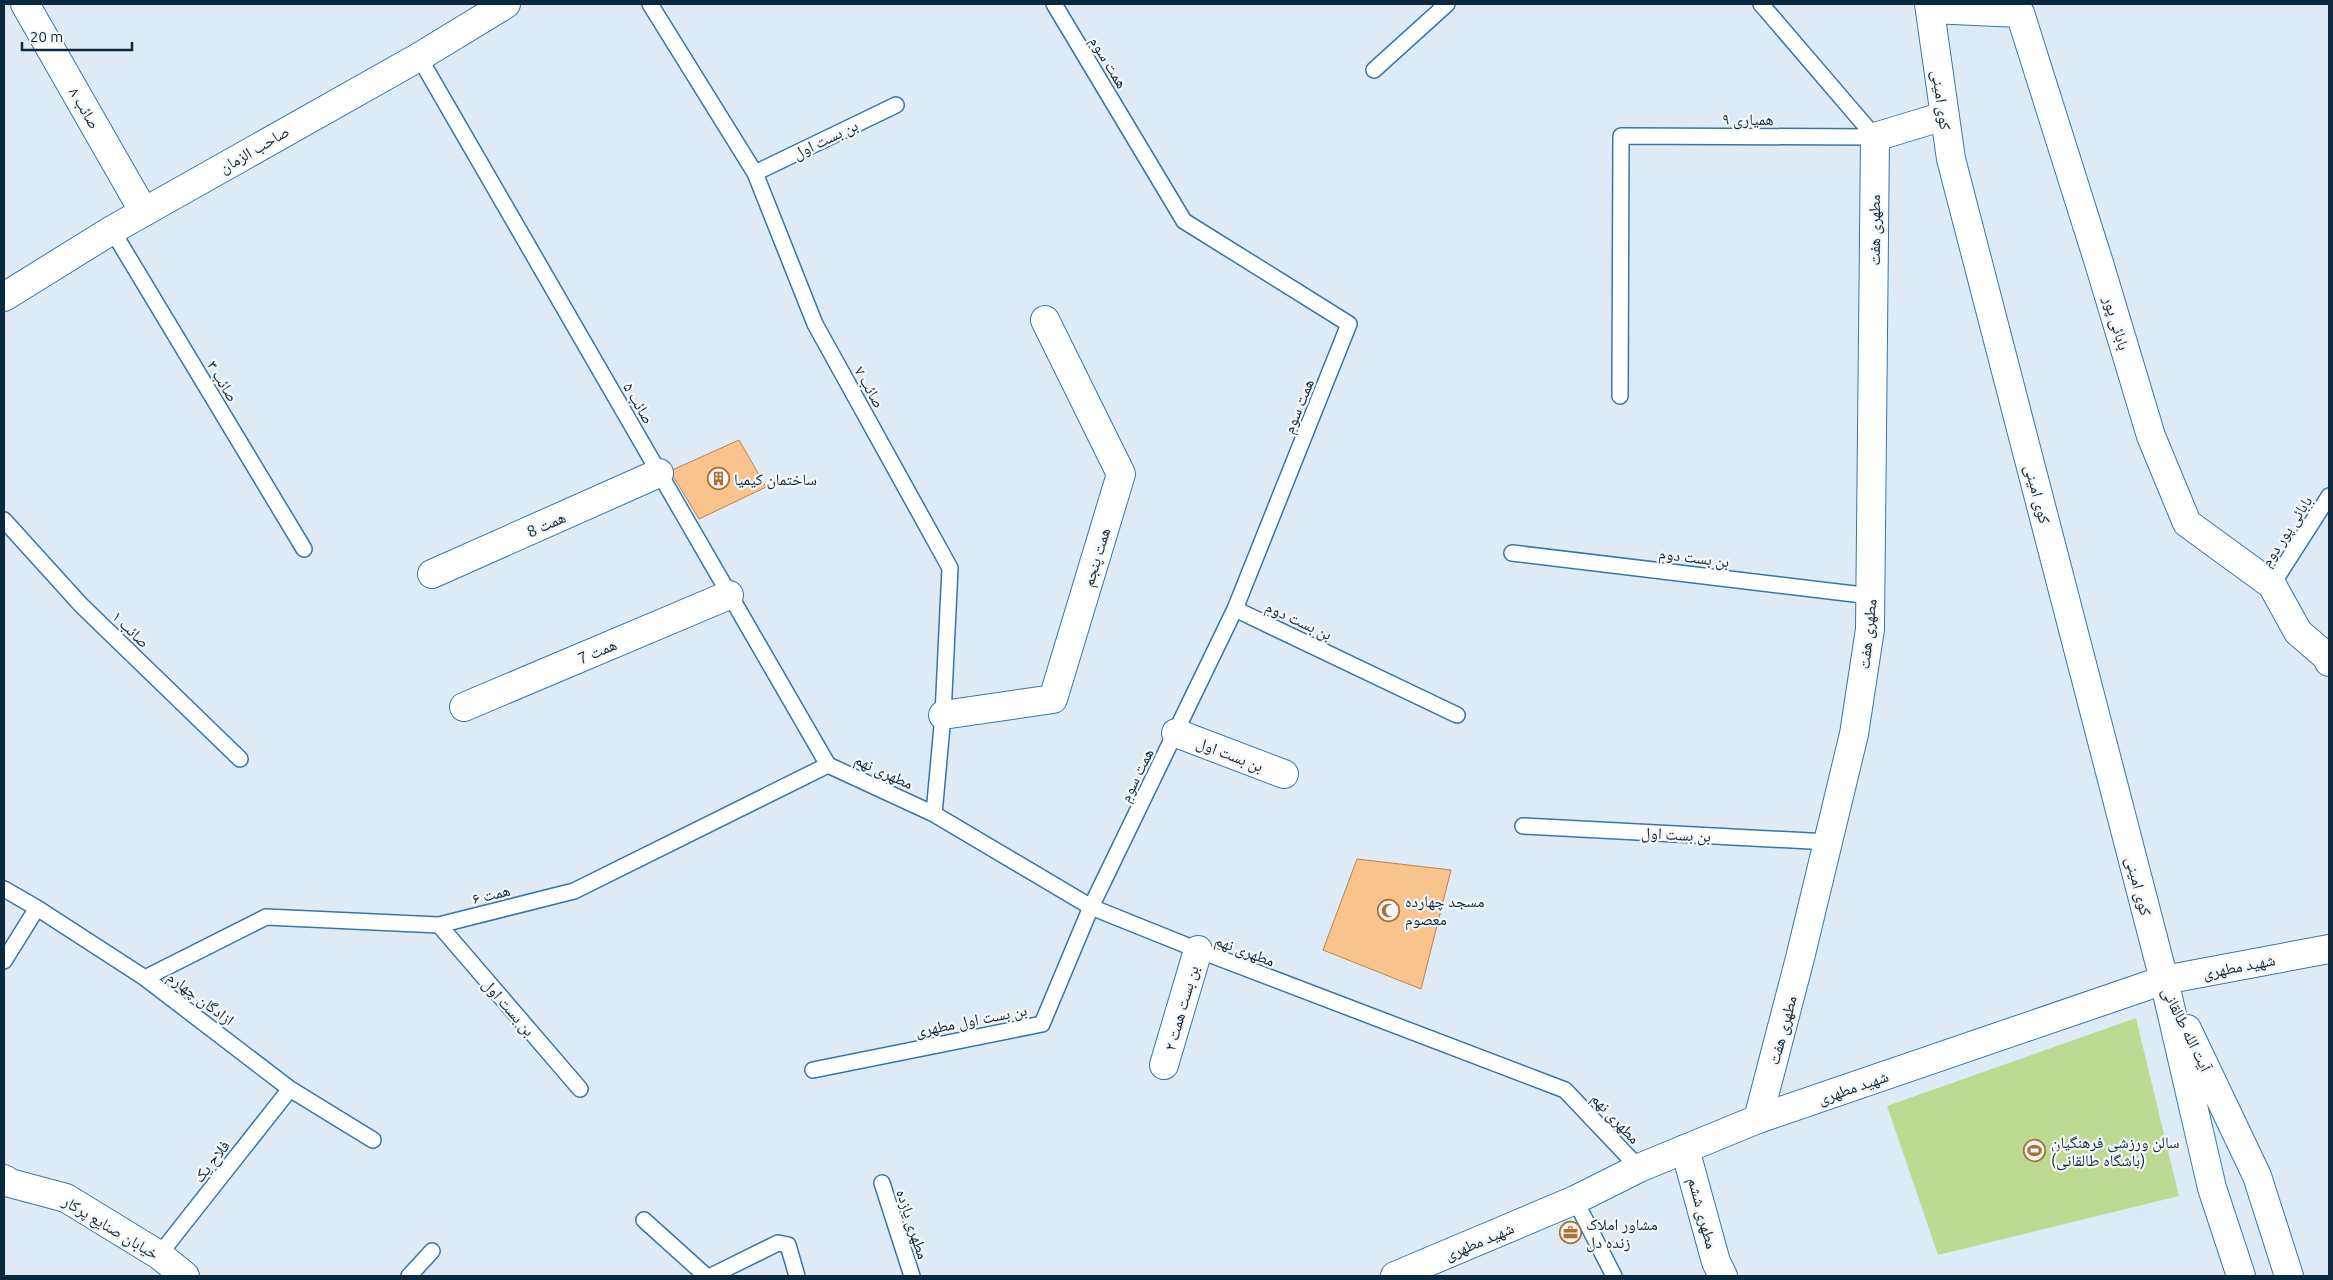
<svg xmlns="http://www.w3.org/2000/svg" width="2333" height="1280" viewBox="0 0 2333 1280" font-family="Ubuntu,'Noto Naskh Arabic',sans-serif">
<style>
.green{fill:#bdda93}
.building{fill:#f8c38d;stroke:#bf8445}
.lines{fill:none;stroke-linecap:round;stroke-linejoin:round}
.lane-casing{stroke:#3477ad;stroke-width:18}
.street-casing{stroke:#3477ad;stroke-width:30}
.secondary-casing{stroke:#3477ad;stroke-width:30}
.lane{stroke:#fff;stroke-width:15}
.street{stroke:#fff;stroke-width:28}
.secondary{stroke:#fff;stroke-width:28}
.labels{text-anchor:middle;stroke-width:4.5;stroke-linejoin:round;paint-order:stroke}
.street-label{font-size:16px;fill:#0c283f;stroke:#f6f6f6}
.poi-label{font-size:16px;fill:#0c283f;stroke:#f6f6f6;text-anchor:start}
</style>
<rect width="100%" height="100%" fill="#deebf7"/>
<!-- green -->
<path class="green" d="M2136 1018 2179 1196 1938 1255 1887 1106Z"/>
<!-- building -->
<path class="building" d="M739 440 766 487 699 519 670 471Z
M1357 859 1451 870 1421 989 1323 950Z"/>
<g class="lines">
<defs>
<path id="lane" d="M650 4 755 173 815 324 950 568 943 715 934 814
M1761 4 1875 137
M419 57 828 765
M1374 70 1447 4
M755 173 896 105
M112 230 304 549
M1620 396 1621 136 1875 137
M4 520 81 605 240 759
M1512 553 1871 596
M2272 585 2329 496
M1235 609 1457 715
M828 765 934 814 1091 907 1198 950 1565 1090 1639 1168
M1523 826 1829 842
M4 889 37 908 145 978 290 1089 373 1140
M439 925 580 1089
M4 961 37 908
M145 978 266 917 439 925 574 891 828 765
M813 1070 1042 1024 1091 907 1235 609 1349 324 1184 221 1054 4
M882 1183 912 1276
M1575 1200 1614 1276
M644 1220 706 1276
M159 1255 290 1089
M409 1276 432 1251
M711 1276 778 1243 788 1245 797 1276"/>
<path id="street" d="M25 4 144 212
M1930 9 2020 13 2099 263 2151 436 2187 523 2272 585 2298 632 2328 658 2329 662
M4 297 112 230 419 57 506 4
M432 574 659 473
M464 707 729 595
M943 715 1053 699 1121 474 1045 320
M1176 733 1284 774
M1164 1065 1198 950
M1758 1119 1800 958 1854 734 1870 629 1875 137 1944 116
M1685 1149 1716 1262 1723 1276"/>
<path id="secondary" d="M1929 4 1951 159 2164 980 2212 1188 2241 1276
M2187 1029 2257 1176 2289 1276
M4 1179 10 1183 66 1198 159 1255 185 1276
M1395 1276 1575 1200 1639 1168 1758 1119 2164 980 2329 949"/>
</defs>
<!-- lane casing -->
<use href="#lane" class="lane-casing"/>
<!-- street casing -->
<use href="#street" class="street-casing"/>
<!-- secondary casing -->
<use href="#secondary" class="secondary-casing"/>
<!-- lane -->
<use href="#lane" class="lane"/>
<!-- street -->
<use href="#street" class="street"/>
<!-- secondary -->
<use href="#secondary" class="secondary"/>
</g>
<!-- icons -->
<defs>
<symbol id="building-ring" viewBox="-11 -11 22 22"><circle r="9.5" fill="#f6f6f6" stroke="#aa7130" stroke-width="1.5"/><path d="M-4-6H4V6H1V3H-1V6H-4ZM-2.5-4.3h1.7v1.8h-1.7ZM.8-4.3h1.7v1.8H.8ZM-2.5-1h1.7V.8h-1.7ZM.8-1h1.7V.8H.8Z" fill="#aa7130"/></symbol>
<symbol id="mosque-ring" viewBox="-11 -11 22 22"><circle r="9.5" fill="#f6f6f6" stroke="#aa7130" stroke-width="1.5"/><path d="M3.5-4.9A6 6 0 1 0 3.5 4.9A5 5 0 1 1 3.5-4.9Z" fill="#aa7130"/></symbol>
<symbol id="stadium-ring" viewBox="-11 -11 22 22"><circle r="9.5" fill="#f6f6f6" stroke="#aa7130" stroke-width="1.5"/><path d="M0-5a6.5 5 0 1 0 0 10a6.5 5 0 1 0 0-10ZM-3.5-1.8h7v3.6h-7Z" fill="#aa7130"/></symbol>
<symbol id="office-ring" viewBox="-11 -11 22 22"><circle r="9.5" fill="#f6f6f6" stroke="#aa7130" stroke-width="1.5"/><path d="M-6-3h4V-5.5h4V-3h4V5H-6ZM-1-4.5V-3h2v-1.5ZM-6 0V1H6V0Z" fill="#aa7130"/></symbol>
</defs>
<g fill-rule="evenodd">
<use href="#building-ring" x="706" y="466" width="25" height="25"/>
<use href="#mosque-ring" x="1376" y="898" width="25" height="25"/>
<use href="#stadium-ring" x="2022" y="1138" width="25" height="25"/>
<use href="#office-ring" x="1558" y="1220" width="25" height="25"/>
</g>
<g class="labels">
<!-- street labels -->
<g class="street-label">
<text transform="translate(1109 62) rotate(59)" y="6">همت سوم</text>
<text transform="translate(1942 100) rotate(82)" y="6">کوی امینی</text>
<text transform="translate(85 108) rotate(60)" y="6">صائب ۸</text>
<text x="1748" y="125">همیاری ۹</text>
<text transform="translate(825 139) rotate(-26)" y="6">بن بست اول</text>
<text transform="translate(254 149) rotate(-30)" y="6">صاحب الزمان</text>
<text transform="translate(1874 230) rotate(-90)" y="6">مطهری هفت</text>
<text transform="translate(2117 323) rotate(73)" y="6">بابائی پور</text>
<text transform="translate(223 381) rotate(59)" y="6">صائب ۳</text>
<text transform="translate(870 387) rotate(61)" y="6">صائب ۷</text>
<text transform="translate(639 403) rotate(60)" y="6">صائب ۵</text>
<text transform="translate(1298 406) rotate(-68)" y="6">همت سوم</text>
<text transform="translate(2038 494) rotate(75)" y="6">کوی امینی</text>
<text transform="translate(546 524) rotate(-24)" y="6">همت 8</text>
<text transform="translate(2286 531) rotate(-57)" y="6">بابائی پور دوم</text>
<text transform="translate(1096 557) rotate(-73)" y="6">همت پنجم</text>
<text transform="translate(1694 557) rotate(7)" y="6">بن بست دوم</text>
<text transform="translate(1299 620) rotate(25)" y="6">بن بست دوم</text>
<text transform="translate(131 629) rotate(44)" y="6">صائب ۱</text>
<text transform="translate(1867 634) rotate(-84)" y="6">مطهری هفت</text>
<text transform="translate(597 651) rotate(-23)" y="6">همت 7</text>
<text transform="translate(1230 754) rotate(21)" y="6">بن بست اول</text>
<text transform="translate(884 771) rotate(25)" y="6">مطهری نهم</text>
<text transform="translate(1136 775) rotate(-64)" y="6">همت سوم</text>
<text transform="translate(1676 834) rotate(3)" y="6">بن بست اول</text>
<text transform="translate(2139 886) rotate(75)" y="6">کوی امینی</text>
<text transform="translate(491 894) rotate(-14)" y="6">همت ۶</text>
<text transform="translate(1245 950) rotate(21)" y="6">مطهری نهم</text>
<text transform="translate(2239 966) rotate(-11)" y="6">شهید مطهری</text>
<text transform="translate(201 998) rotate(37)" y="6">ازادگان چهارم</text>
<text transform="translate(509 1007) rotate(49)" y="6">بن بست اول</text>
<text transform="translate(1181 1008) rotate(-74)" y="6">بن بست همت ۲</text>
<text transform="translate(971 1020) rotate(-11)" y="6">بن بست اول مطهری</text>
<text transform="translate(2187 1029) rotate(64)" y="6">آیت الله طالقانی</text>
<text transform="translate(1782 1030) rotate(-75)" y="6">مطهری هفت</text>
<text transform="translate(1853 1087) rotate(-19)" y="6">شهید مطهری</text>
<text transform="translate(1616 1118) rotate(47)" y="6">مطهری نهم</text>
<text transform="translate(211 1161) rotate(-52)" y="6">فلاح یک</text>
<text transform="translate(1703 1213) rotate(75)" y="6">مطهری ششم</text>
<text transform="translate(913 1224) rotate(72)" y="6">مطهری یازده</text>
<text transform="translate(111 1227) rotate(31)" y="6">خیابان صنایع پرکار</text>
<text transform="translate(1479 1241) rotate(-23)" y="6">شهید مطهری</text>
</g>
<!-- poi labels -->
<g class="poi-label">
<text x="734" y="485">ساختمان کیمیا</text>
<text x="1405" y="907">مسجد چهارده<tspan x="1405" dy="18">معصوم</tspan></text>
<text x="2051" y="1148">سالن ورزشی فرهنگیان<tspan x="2051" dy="18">(باشگاه طالقانی)</tspan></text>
<text x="1586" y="1230">مشاور املاک<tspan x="1586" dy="18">زنده دل</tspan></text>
</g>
</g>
<!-- border -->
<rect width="2333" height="1280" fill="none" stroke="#0c283f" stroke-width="10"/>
<!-- scale -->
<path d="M22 42v8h110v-8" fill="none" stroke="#0c283f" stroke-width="2.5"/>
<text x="30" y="42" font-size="15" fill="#0c283f" stroke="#f6f6f6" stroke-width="4" paint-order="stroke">20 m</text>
</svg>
